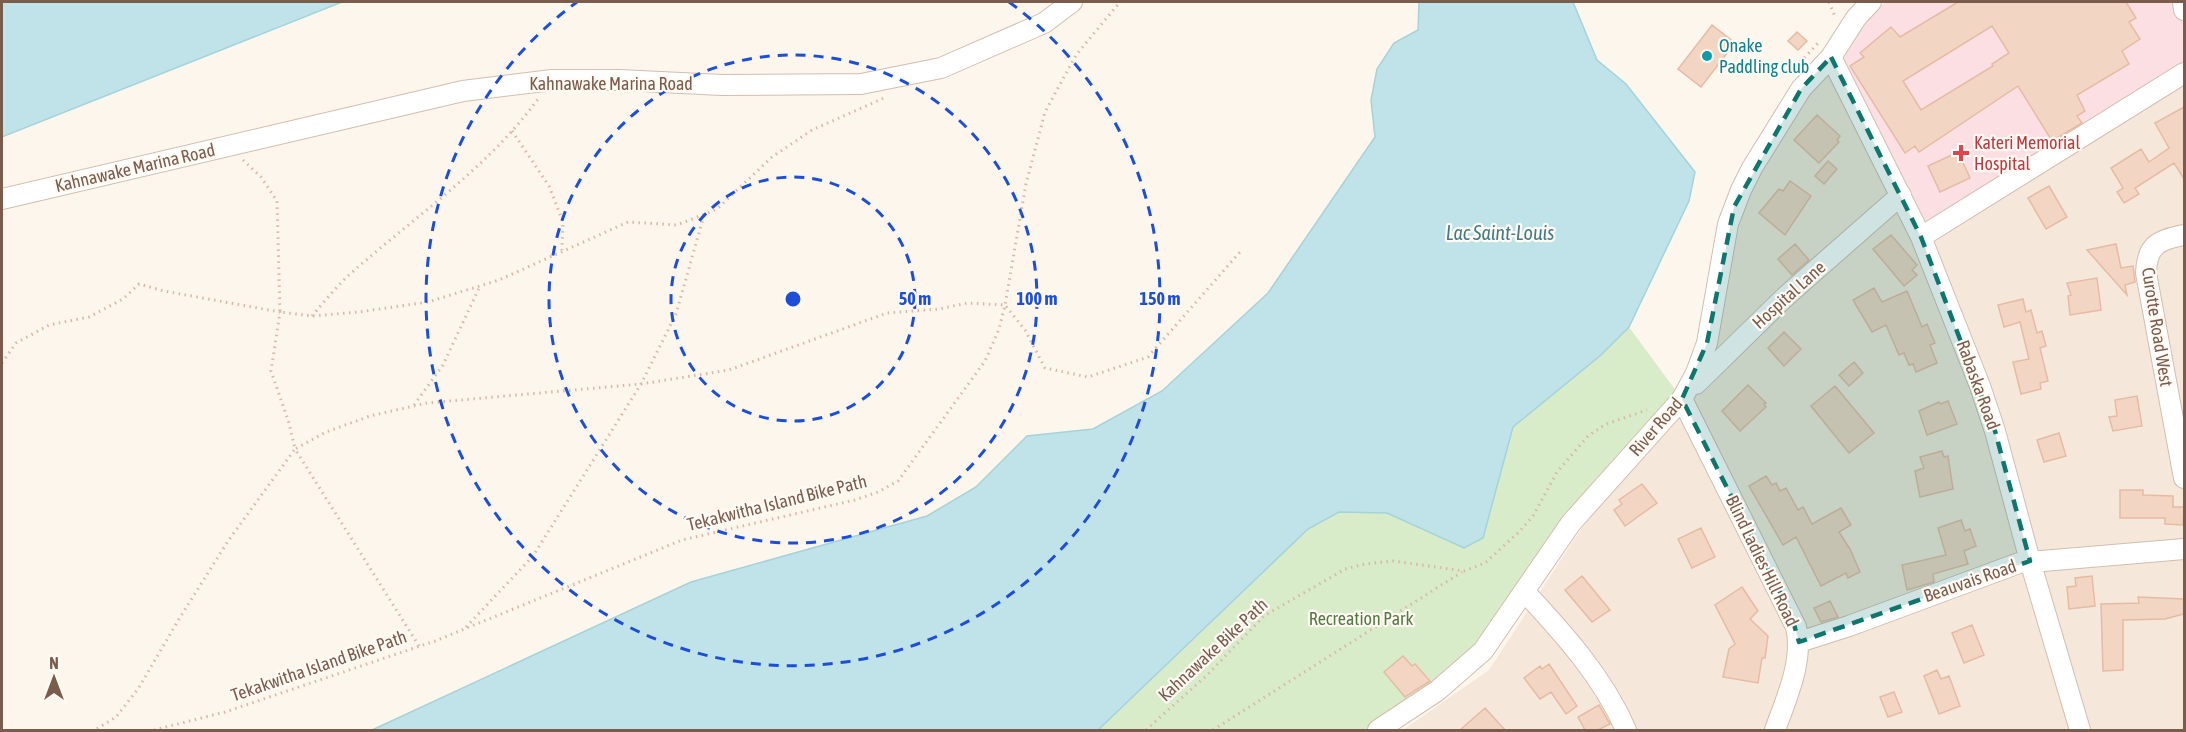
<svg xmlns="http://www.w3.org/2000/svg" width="2186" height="732" viewBox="0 0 2186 732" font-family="'Asap Condensed',sans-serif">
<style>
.residential{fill:#f5e8da}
.medical{fill:#fbdfe3}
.green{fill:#d8ecc9}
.water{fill:#bfe3e8;stroke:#a5d3da;stroke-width:1.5}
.building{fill:#f3d5c3;stroke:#e6bba3;stroke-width:1.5;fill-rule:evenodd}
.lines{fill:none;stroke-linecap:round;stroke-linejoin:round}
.minor-casing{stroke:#d1beb0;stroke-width:22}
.path{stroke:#d9b8a5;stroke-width:3;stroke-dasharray:1.5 4.5;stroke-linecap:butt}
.minor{stroke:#fff;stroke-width:20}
.marked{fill:#0f766e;fill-opacity:0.2;stroke:#0f766e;stroke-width:4.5;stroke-dasharray:12 8;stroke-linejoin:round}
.ring{fill:none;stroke:#1d4ed8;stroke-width:3;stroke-dasharray:10 8}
.culture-dot{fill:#0f9aa8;stroke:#fffaf3;stroke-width:2}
.health-dot{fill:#e0444e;stroke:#fffaf3;stroke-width:2}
.labels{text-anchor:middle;stroke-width:4.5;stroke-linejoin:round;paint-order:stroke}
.culture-label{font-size:18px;fill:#0d838f;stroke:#fffaf3;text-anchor:start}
.street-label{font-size:18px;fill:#7a5c4d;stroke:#fffaf3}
.health-label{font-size:18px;fill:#be3a42;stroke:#fffaf3;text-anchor:start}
.park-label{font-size:18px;fill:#537a41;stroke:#fffaf3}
.water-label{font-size:20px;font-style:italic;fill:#437c86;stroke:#fffaf3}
.centre{fill:#1d4ed8;stroke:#fffaf3;stroke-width:3}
.ring-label{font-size:18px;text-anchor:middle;font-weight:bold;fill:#1d4ed8;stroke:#fffaf3;stroke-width:4.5;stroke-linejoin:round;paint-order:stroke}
</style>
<rect width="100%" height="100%" fill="#fdf6ec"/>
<!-- residential -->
<path class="residential" d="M2184 67V730H1403L1489 670 1581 529 1697 388 1758 158 1822 69Z"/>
<!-- medical -->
<path class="medical" d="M1885 2H2184V67L1919 238 1822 69Z"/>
<!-- green -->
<path class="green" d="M1629 327 1682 399 1571 523 1483 651 1378 730H1098L1308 529 1339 512 1387 513 1464 548 1483 538 1513 427 1601 355Z"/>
<!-- water -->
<path class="water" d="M2 2H342L2 137Z
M1419 2H1573L1597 60 1626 84 1695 172 1689 201 1629 327 1601 355 1513 427 1483 538 1464 548 1387 513 1339 512 1308 529 1098 730H372L691 582 927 516 976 487 1027 436 1093 429 1162 391 1268 293 1375 137 1371 100 1377 69 1394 43 1418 30Z"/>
<!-- building -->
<path class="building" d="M1958 2H2126L2136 18 2129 22 2140 39 2122 51 2129 64 2077 95 2085 111 2077 116 2082 123 2052 141 2018 86 1919 152 1915 146 1905 153 1850 66 1864 57 1860 53 1891 27 1900 37ZM1992 26 2009 53 1992 64 1993 66 1921 110 1903 81Z
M1712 25 1735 43 1701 87 1678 69Z
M1797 32 1807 41 1798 50 1788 41Z
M2184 107V179L2174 163 2135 188 2139 194 2124 203 2117 192 2123 188 2111 168 2141 149 2149 162 2169 148 2155 123Z
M1817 115 1840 136 1837 140 1839 142 1819 163 1794 140Z
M1958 152 1970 178 1940 192 1928 166Z
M1828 161 1837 169 1824 184 1815 176Z
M1790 181 1811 196 1785 235 1759 213 1779 189 1783 191Z
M2049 186 2067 217 2046 229 2028 198Z
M1891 235 1917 265 1912 270 1917 275 1904 286 1873 249Z
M1795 244 1809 260 1792 275 1778 259Z
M2116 244 2121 268 2133 266 2135 282 2125 285 2127 295 2087 250Z
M2097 278 2101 310 2070 315 2068 296 2071 295 2067 283Z
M1874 288 1882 302 1907 291 1922 327 1927 324 1935 343 1930 345 1937 363 1916 372 1913 364 1909 365 1904 353 1899 355 1886 325 1872 332 1853 300Z
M2023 299 2026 312 2031 310 2037 333 2042 331 2046 346 2040 348 2048 381 2040 383 2041 389 2021 394 2013 362 2029 359 2020 322 2004 327 1998 305Z
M1784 332 1801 349 1784 366 1768 348Z
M1854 362 1863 373 1849 386 1839 375Z
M1748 385 1766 403 1764 404 1766 407 1740 431 1722 411Z
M1835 386 1874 433 1849 453 1811 406Z
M2137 396 2142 426 2113 431 2109 417 2117 416 2115 400Z
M1948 401 1957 424 1927 435 1919 411 1939 402 1940 404Z
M2059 433 2066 456 2044 462 2037 440Z
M1942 451 1944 457 1948 456 1953 489 1920 497 1915 471 1924 468 1920 457Z
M1766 476 1772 485 1776 483 1780 491 1786 488 1798 510 1803 507 1812 524 1841 508 1851 525 1839 532 1850 549 1860 572 1848 578 1846 573 1821 586 1796 537 1783 545 1749 486Z
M1642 484 1657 503 1625 526 1614 510 1622 504 1619 500Z
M2120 490H2143V495L2173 496V507H2184L2183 525 2165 524V518H2120Z
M1961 520 1965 531 1970 529 1976 546 1964 551 1968 564 1933 574 1934 582 1907 590 1902 565 1946 555 1938 528Z
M1701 528 1715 557 1692 568 1678 539Z
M1582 576 1610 610 1592 622 1565 590Z
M2092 576 2095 606 2069 609 2067 587 2076 586 2075 578Z
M1742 587 1758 611 1750 619 1768 636 1765 658H1762L1758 683 1723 677 1729 649 1735 644 1715 605Z
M2138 597 2184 599V614L2165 619 2123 620V670L2103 671 2101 604 2139 603Z
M1830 601 1838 617 1821 622 1814 608Z
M1972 625 1984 655 1964 663 1952 633Z
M1403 656 1412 666 1415 664 1430 681 1405 697 1384 672Z
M1549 664 1577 706 1566 714 1551 692 1540 699 1524 678 1540 666 1542 669Z
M1937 670 1941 679 1949 676 1960 706 1939 714 1924 676Z
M1894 692 1902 712 1888 717 1880 697Z
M1599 705 1610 724 1598 730H1585L1578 717Z
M1485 708 1505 730H1460Z"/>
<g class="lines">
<defs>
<path id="minor" d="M2183 2 2184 10
M1831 57 1921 237 1980 386 1995 431 2030 561 2080 730
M2 199 463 91 552 80H619L722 85 861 84 941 68 1044 23 1072 2
M2184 235C2158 240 2147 245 2146 273L2184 478
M1921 237 2184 73
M1696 384 1785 297 1901 195
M1682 399 1796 627C1804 661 1786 699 1775 730
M1525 592C1564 634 1603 677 1626 730
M1799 642 1849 626 2019 563 2184 549
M1378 730 1437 691 1483 651 1571 523 1682 399 1696 373 1707 343 1728 224 1741 190 1752 168 1801 89 1831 57 1856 18 1871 2"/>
</defs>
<!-- minor casing -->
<use href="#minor" class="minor-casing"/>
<!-- path -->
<path class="path" d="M1829 2 1835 17
M1792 71 1818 43
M512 131 549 186 563 222 562 250
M243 160 261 177 277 201 280 312 312 316 359 312 428 302 499 280 628 222 677 225 717 209 772 157 812 130 884 98
M312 316C324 302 336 287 349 275 414 217 487 169 538 99
M2 363 16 343 49 325 89 317 123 299 139 284 164 291 280 312 271 371 289 423 295 449 228 541 179 619 138 689 116 717 95 730
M414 405 443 365 480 286
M466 627 533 556 641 384 676 314 704 215
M419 646 295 449 326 432 370 416 427 403 641 384 729 370 887 313 939 309 967 303 1005 305 1025 330 1045 368 1088 377 1148 357 1240 252
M154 730 225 712 435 641 682 540 855 500 878 492 898 481 985 361 999 329 1005 305 1026 184 1045 112 1076 55 1120 2
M1146 730 1207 675 1264 616 1345 569 1365 564 1393 561 1464 571 1485 563 1519 532 1533 516 1557 472 1588 436 1606 424 1647 410
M1213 730 1462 572"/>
<!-- minor -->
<use href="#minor" class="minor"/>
</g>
<!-- marked area -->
<path class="marked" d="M1831 57 1921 237 1995 431 2030 561 1799 642 1791 614 1682 399 1707 343 1734 207 1801 89Z"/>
<!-- distance rings -->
<g class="ring">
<circle cx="793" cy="299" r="122"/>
<circle cx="793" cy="299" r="244"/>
<path d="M1009 2A367 367 0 1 1 577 2"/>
</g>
<!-- markers -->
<circle class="culture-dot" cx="1707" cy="56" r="6"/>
<path class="health-dot" d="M1958 144h6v6h6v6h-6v6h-6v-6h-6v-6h6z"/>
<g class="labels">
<!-- culture labels -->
<g class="culture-label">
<text x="1719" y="52">Onake<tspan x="1719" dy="21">Paddling club</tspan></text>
</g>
<!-- street labels -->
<g class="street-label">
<text x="611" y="90">Kahnawake Marina Road</text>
<text transform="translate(135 168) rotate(-13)" y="6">Kahnawake Marina Road</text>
<text transform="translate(1789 295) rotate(-42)" y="6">Hospital Lane</text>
<text transform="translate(2157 327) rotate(81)" y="6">Curotte Road West</text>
<text transform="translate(1978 385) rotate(70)" y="6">Rabaska Road</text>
<text transform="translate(1656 427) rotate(-49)" y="6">River Road</text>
<text transform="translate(777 503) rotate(-14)" y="6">Tekakwitha Island Bike Path</text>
<text transform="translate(1762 561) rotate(64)" y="6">Blind Ladies Hill Road</text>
<text transform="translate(1970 581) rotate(-19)" y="6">Beauvais Road</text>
<text transform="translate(1213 650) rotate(-43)" y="6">Kahnawake Bike Path</text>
<text transform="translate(319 666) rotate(-19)" y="6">Tekakwitha Island Bike Path</text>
</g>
<!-- health labels -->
<g class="health-label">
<text x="1974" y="149">Kateri Memorial<tspan x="1974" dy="21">Hospital</tspan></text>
</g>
<!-- park labels -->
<g class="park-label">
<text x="1361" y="625">Recreation Park</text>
</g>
<!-- water labels -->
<g class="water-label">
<text x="1500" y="240">Lac Saint-Louis</text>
</g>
</g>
<circle cx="793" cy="299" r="9" class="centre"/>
<g class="ring-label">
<text x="915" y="305">50 m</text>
<text x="1037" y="305">100 m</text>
<text x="1160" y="305">150 m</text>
</g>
<!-- border -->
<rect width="2186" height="732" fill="none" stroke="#7a5c4d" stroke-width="6"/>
<!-- north arrow -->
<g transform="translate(54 678)" stroke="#fffaf3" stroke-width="4.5" paint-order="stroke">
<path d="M0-4.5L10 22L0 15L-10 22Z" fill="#7a5c4d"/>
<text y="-9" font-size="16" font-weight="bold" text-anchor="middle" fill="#7a5c4d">N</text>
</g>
</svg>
